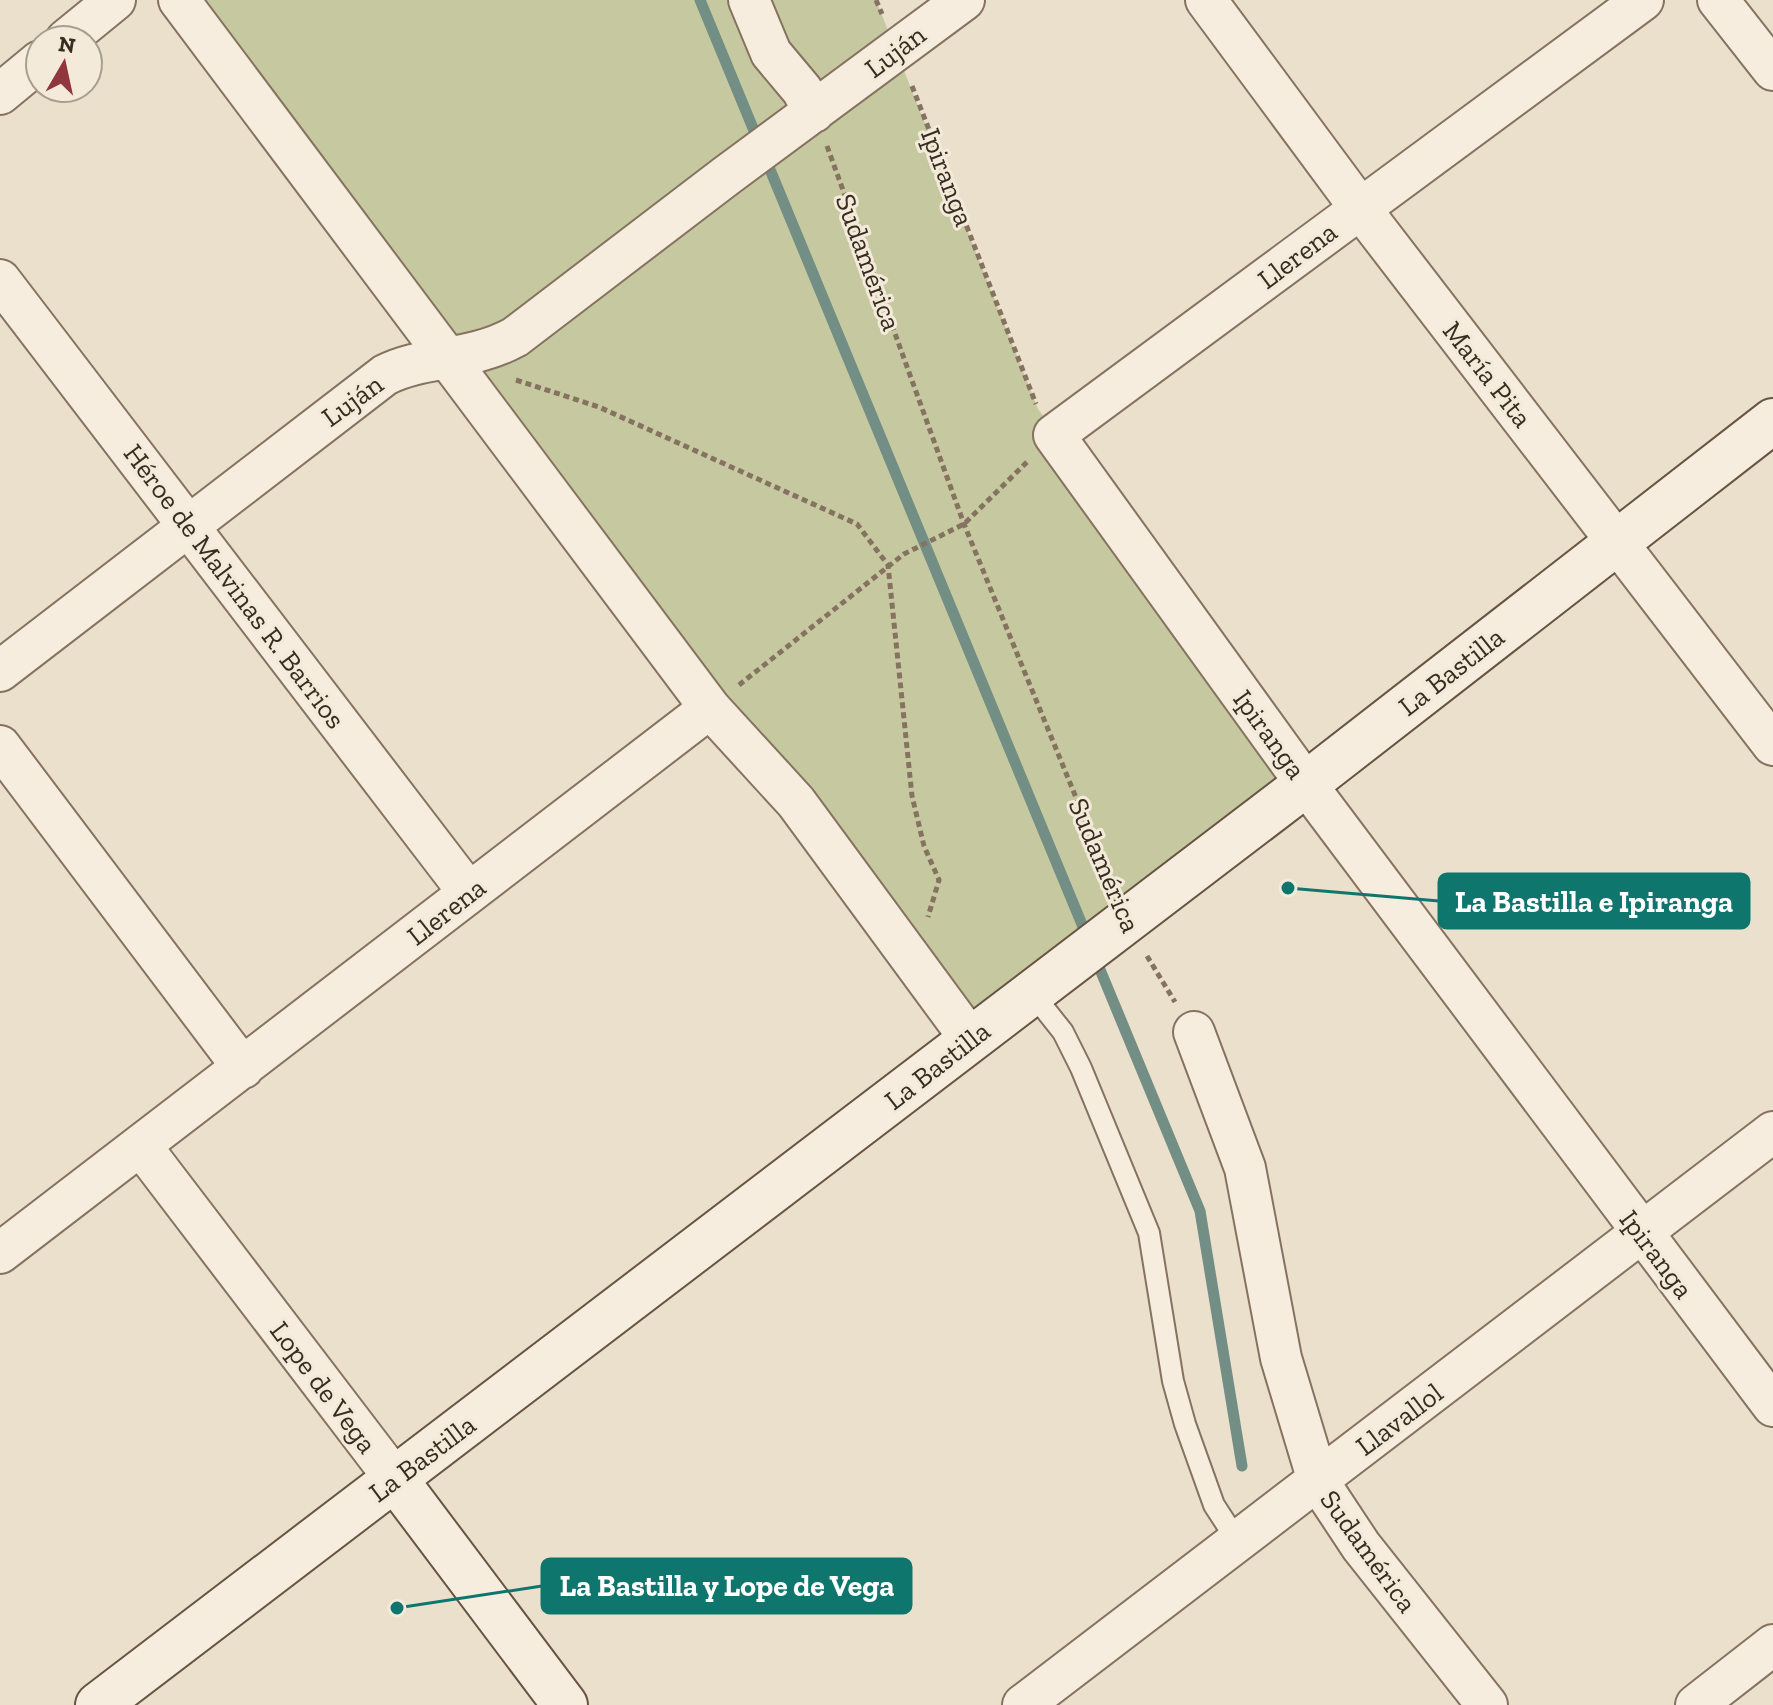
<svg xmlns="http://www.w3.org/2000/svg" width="1773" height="1705" viewBox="0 0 1773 1705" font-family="'Zilla Slab',serif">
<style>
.green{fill:#c6c99f}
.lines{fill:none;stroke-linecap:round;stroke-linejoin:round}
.stream{stroke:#728e85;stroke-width:11}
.lane-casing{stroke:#867260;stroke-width:24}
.street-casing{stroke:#867260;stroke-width:44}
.secondary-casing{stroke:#685443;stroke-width:48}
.path{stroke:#867260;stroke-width:5;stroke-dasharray:6 4;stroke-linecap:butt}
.lane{stroke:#f6edde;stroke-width:20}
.street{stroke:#f6edde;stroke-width:40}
.secondary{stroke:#f6edde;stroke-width:44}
.labels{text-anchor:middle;stroke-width:6;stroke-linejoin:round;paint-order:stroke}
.street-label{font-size:28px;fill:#382c22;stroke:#f3eada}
.leader{fill:none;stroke:#0f766e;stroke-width:3}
.callout-dot{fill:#0f766e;stroke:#f3eada;stroke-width:3}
.callout{fill:#0f766e;stroke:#0f766e;stroke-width:3}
.callout-label{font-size:30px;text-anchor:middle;font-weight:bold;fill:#fff}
</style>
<rect width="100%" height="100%" fill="#ebe0cb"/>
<!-- green -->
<path class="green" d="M179 0H876L1038 409 1306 784 971 1040Z"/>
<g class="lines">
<!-- stream -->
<path class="stream" d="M700 0 1088 939
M1094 955 1200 1211 1242 1466"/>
<defs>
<path id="lane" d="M1032 993 1063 1032 1081 1068 1149 1233 1173 1381 1185 1424 1214 1505 1238 1542"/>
<path id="street" d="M179 0 710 708 796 802 971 1040
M749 0 771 53 802 90 814 112
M1206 0 1360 208 1773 745
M1643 0 1054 435 1306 784 1773 1406
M1718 0 1773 70
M66 40 115 0
M0 94 40 61
M0 280 469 893
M0 671 385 375C425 355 469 362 515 337L726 176 964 0
M0 746 243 1068
M1194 1032 1245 1168 1281 1358 1318 1481 1361 1546 1487 1705
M141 1146 395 1479
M0 1253 710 708
M1023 1705 1773 1132
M1696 1705 1773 1645"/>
<path id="secondary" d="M395 1479 565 1705
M98 1705 1306 784 1773 421"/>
</defs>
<!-- lane casing -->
<use href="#lane" class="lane-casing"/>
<!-- street casing -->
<use href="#street" class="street-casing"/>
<!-- secondary casing -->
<use href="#secondary" class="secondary-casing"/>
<!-- path -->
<path class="path" d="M876 0 882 14
M912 86 1036 404
M827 146 964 524 1111 883
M516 380 599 407 857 524 888 565 912 796 924 846 939 880 928 917
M739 685 904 554 964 524 1027 462
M1147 956 1175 1002"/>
<!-- lane -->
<use href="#lane" class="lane"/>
<!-- street -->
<use href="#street" class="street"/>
<!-- secondary -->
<use href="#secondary" class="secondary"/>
</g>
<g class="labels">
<!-- street labels -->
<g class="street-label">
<text transform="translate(895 51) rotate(-37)" y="10">Luján</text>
<text transform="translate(948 177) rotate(69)" y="10">Ipiranga</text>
<text transform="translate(1297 255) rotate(-37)" y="10">Llerena</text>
<text transform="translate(869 262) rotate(70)" y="10">Sudamérica</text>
<text transform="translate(1488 374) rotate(52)" y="10">María Pita</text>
<text transform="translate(352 400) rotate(-36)" y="10">Luján</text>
<text transform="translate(235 586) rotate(53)" y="10">Héroe de Malvinas R. Barrios</text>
<text transform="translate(1451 671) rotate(-38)" y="10">La Bastilla</text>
<text transform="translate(1270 734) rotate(54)" y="10">Ipiranga</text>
<text transform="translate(1105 865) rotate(67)" y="10">Sudamérica</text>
<text transform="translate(446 911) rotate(-38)" y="10">Llerena</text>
<text transform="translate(937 1065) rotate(-38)" y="10">La Bastilla</text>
<text transform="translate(1657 1254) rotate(53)" y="10">Ipiranga</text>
<text transform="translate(324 1387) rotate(53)" y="10">Lope de Vega</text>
<text transform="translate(1399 1419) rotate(-37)" y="10">Llavallol</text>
<text transform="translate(422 1458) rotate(-37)" y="10">La Bastilla</text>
<text transform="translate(1369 1551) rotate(54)" y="10">Sudamérica</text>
</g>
</g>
<!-- callouts -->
<path class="leader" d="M1288 888L1439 901M397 1608L542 1586"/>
<g class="callout-dot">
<circle cx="1288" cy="888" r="8"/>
<circle cx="397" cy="1608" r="8"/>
</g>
<g class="callout">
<rect x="1439" y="874" width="310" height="54" rx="8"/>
<rect x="542" y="1559" width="369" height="54" rx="8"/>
</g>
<g class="callout-label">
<text x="1594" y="912">La Bastilla e Ipiranga</text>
<text x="727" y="1596">La Bastilla y Lope de Vega</text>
</g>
<!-- north arrow -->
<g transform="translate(64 64) rotate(9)"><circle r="38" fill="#f3eada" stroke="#a89e90" stroke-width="2"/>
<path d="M0-6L14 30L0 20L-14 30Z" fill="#90363c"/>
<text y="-12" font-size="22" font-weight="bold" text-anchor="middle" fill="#382c22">N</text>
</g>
</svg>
